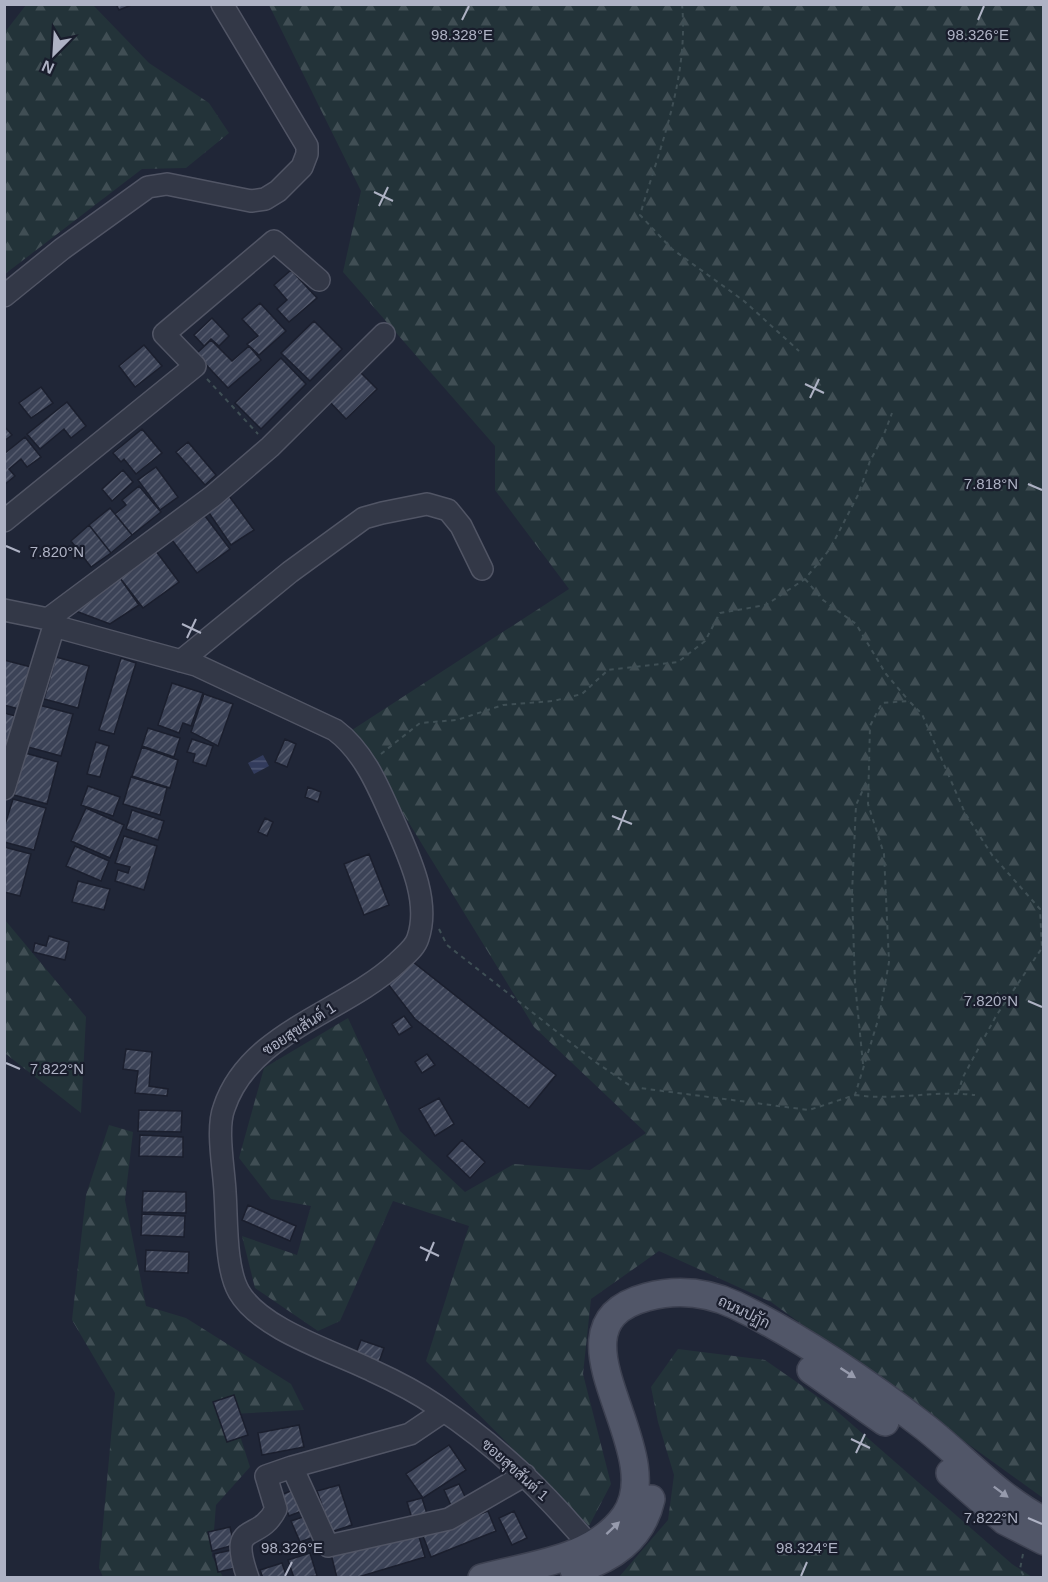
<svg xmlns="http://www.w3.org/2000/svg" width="1048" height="1582" viewBox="0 0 1048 1582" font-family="Helvetica,Sarabun,sans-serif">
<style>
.forest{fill:url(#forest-firs)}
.water{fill:url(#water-rules)}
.building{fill:url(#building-hatch);stroke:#1b1f2e;stroke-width:1.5}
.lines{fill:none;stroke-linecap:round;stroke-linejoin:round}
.minor-casing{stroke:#515565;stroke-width:24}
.major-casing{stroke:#3d4151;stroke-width:30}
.path{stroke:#3f4f55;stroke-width:2;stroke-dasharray:4.5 4.5;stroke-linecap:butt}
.minor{stroke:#333847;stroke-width:21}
.major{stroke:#515668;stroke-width:27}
.oneway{fill:#979bad}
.ticks{fill:none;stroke:#aeb2c4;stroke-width:2}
.labels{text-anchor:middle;stroke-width:4.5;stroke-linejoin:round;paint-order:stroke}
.street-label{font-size:15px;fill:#aeb2c4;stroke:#191d2c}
.ticks-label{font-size:15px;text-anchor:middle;fill:#aeb2c4;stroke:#191d2c;stroke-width:4.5;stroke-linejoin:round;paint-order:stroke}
</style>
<defs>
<pattern id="forest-firs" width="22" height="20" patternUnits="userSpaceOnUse" patternTransform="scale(1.5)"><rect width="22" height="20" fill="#233339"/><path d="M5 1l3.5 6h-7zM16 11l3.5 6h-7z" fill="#404e54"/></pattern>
<pattern id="water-rules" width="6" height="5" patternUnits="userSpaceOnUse" patternTransform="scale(1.5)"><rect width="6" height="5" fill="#323b5c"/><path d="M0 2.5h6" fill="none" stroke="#4d5572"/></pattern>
<pattern id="building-hatch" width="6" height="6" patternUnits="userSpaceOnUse" patternTransform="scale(1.5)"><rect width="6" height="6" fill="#3c4357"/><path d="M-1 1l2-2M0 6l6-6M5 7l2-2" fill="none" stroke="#565c6e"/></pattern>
</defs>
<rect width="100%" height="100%" fill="#202637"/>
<!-- forest -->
<path class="forest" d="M26 5H93L149 63 209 103 229 133 186 168 142 169 5 274V32Z
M269 5H1043V1498L771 1302 659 1251 591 1299 583 1374 611 1484 589 1526 426 1361 469 1226 393 1201 340 1321 318 1331 255 1288 242 1236 297 1255 311 1206 271 1199 239 1158 264 1068 348 1018 400 1131 465 1192 514 1164 590 1170 646 1133 534 1027 352 730 569 589 495 490V446L343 272 361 191Z
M5 920 86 1017 81 1113 6 1054Z
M109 1125 133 1132 125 1200 146 1306 186 1318 291 1384 304 1410 233 1414 250 1467 216 1505 212 1556 223 1577H103L99 1568 115 1393 72 1320 86 1195Z
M678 1349 765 1360 831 1406 1012 1564 1032 1577H619L668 1520 674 1475 658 1422 651 1387Z"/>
<!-- water -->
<path class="water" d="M263 755 269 766 254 774 248 763Z"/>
<!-- building -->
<path class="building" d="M116 4H134L119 10Z
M291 270 317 298 289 322 277 309 287 300 274 285Z
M260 303 286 331 259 355 247 344 258 336 242 319Z
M212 318 229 336 219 346 211 339 204 346 194 335Z
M314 321 342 349 310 381 281 353Z
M211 340 232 361 249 346 261 360 228 388 196 354Z
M144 345 162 366 135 387 119 366Z
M281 358 306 384 261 429 235 403Z
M355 367 377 389 346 419 328 400Z
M41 387 53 403 31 418 19 403Z
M67 402 86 426 71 438 64 429 40 449 27 434Z
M4 426 12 435 4 441Z
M142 429 162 453 136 474 124 459 121 462 113 453Z
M25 437 41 457 27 467 21 459 9 469 15 476 4 485V454Z
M188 442 216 475 205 485 176 452Z
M156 467 178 497 160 510 138 480Z
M123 470 133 482 112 501 102 489Z
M139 486 161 512 132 535 115 514 126 505 122 500Z
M229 496 254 530 231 545 207 510Z
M110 508 132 535 111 553 89 525Z
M205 516 230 549 197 573 172 540Z
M89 525 111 553 91 567 71 541Z
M156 551 179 582 143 608 120 578Z
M120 578 139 605 110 624 73 610Z
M56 657 89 666 78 708 44 699Z
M121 658 136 663 114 734 99 730Z
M4 660 31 667 19 709 4 705Z
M172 683 203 693 191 726 183 723 179 733 158 725Z
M204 694 233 704 218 746 191 732Z
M39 705 73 714 61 756 28 747Z
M4 713 16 716 4 758Z
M148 728 180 738 174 757 142 746Z
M192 739 213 746 206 766 193 762 195 754 187 752Z
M285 739 296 744 287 767 275 762Z
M96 742 109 746 100 777 87 774Z
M142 747 178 760 170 788 132 776Z
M25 753 58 762 47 804 14 795Z
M131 777 167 788 160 815 123 804Z
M88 786 120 797 113 816 81 805Z
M308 787 321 792 318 802 305 797Z
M13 799 46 808 34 850 4 842V828Z
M86 808 124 825 110 858 71 841Z
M132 810 164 821 158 840 126 829Z
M265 818 273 822 267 836 258 832Z
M124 836 157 846 144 890 115 881 118 870 128 873 130 867 115 863Z
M75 846 109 861 101 881 66 866Z
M4 847 31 854 20 896 4 892Z
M369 854 389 905 364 915 344 864Z
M78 881 110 889 104 910 72 902Z
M49 936 69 942 65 960 33 952 35 943 46 946Z
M405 961 413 962 556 1075 529 1108 415 1019 388 984Z
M404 1016 412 1027 399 1035 392 1024Z
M126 1049 152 1052 149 1086 168 1089 167 1096 135 1093 138 1071 123 1069Z
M427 1054 435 1065 422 1073 415 1062Z
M439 1098 454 1124 435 1136 419 1109Z
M139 1110 182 1111 181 1132 138 1131Z
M140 1135 183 1137V1157L139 1156Z
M462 1140 485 1162 470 1178 447 1156Z
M143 1191 186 1192V1213L142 1212Z
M248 1205 296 1226 290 1241 242 1220Z
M142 1214 185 1216 184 1237 141 1235Z
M146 1250 189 1252 188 1273 145 1271Z
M361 1340 384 1348 379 1362 356 1353Z
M234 1395 248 1435 227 1442 213 1402Z
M299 1425 304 1447 262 1455 258 1433Z
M449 1445 466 1470 423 1498 406 1474Z
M459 1484 469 1505 454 1512 444 1490Z
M339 1485 352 1525 331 1532 317 1491Z
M298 1488 307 1509 289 1516 281 1495Z
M422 1498 429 1520 414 1525 407 1502Z
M488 1511 496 1531 431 1557 423 1536Z
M514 1511 527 1538 512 1545 499 1518Z
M309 1515 317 1536 300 1542 291 1521Z
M230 1527 234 1545 212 1551 208 1532Z
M417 1530 425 1557 355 1578H337L331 1554Z
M236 1549 240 1567 218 1572 214 1554Z
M310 1553 317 1576 294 1578 288 1560Z
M282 1563 287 1578H263L260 1570Z"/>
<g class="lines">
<defs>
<path id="minor" d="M4 296 62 249 148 187 167 184 251 201 265 199 278 191 302 167 307 154V146L222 4
M4 521 195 366 164 334 274 241 319 280
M4 610 48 619 54 626 196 665 335 730C367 754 381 794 397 829 411 861 430 903 418 938 415 948 405 955 397 963 343 1013 249 1032 224 1108 216 1129 224 1169 225 1192 227 1219 225 1268 239 1292 261 1330 335 1352 373 1371 395 1381 418 1393 437 1406 499 1447 543 1491 590 1546
M48 619 213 496 270 447 384 334
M181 661 290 572 364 518 382 513 427 504 448 510 461 526 482 569
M4 789 54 626
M444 1411 410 1434 292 1467 328 1546 449 1519 525 1475
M248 1578C227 1518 258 1545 276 1509L266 1476 292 1467"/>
<path id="major" d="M811 1370 885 1422
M950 1473 1005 1521 1044 1541
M574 1570C611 1560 642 1539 651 1499
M482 1578C529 1565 594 1560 625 1516 672 1449 537 1326 647 1297 677 1289 707 1292 735 1305 798 1335 871 1385 926 1428 965 1459 999 1498 1044 1521"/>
</defs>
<!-- minor casing -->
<use href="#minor" class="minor-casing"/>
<!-- major casing -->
<use href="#major" class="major-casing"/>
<!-- path -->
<path class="path" d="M682 4C689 77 660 147 640 215L672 249 744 301 799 351
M207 379 258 434
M805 579 823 600 856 624 886 674 909 701
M381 754 420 723 457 720 503 705 553 701 582 694 608 670 678 662 705 641 720 613 766 605 805 579 830 549 858 495 870 461 883 437 892 413
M439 929 447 945 594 1061 632 1087 809 1110 855 1095 879 1017 889 962 884 854 868 804 870 726 882 703 909 701 922 714 965 813 992 855 1040 909 1042 948 996 1016 963 1077 958 1093
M863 1064 855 983 852 893 856 805 867 781
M855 1095C895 1101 934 1090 975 1095
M1023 1554 1020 1569 1025 1578"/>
<!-- minor -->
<use href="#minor" class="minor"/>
<!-- major -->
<use href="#major" class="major"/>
</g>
<!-- one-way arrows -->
<defs><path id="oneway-solid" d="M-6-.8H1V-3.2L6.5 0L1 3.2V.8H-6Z" transform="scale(1.5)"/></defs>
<g class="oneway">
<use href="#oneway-solid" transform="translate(848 1373) rotate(33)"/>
<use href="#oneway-solid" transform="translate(1001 1492) rotate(37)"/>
<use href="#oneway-solid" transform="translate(613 1528) rotate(-43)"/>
</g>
<!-- ticks -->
<path class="ticks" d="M462 20 469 6M978 20 984 6M374 192 393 201M379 206 388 187M805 384 824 393M810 398 819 379M1028 484 1042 490M6 546 20 552M182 624 201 633M187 638 196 619M612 816 632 824M618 830 626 810M1028 1001 1042 1007M6 1063 20 1069M420 1247 439 1256M426 1261 434 1242M851 1439 870 1448M856 1453 865 1434M1028 1518 1042 1524M285 1576 292 1562M801 1576 807 1562"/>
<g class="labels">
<!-- street labels -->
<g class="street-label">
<text transform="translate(299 1029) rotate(-33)" y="5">ซอยสุขสันต์ 1</text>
<text transform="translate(744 1312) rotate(26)" y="5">ถนนปฏัก</text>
<text transform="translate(515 1470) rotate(42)" y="5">ซอยสุขสันต์ 1</text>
</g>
</g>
<g class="ticks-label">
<text x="462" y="40">98.328°E</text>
<text x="978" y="40">98.326°E</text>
<text x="991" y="489">7.818°N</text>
<text x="57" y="557">7.820°N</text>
<text x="991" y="1006">7.820°N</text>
<text x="57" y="1074">7.822°N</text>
<text x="991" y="1523">7.822°N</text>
<text x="292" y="1553">98.326°E</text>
<text x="807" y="1553">98.324°E</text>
</g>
<!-- border -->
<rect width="1048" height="1582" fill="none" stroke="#aeb2c4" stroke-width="12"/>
<!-- north arrow -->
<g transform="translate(54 54) rotate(204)" stroke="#191d2c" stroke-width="4.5" paint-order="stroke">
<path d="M0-4.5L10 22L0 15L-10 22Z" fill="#aeb2c4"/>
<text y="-9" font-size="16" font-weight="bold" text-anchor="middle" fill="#aeb2c4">N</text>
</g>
</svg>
